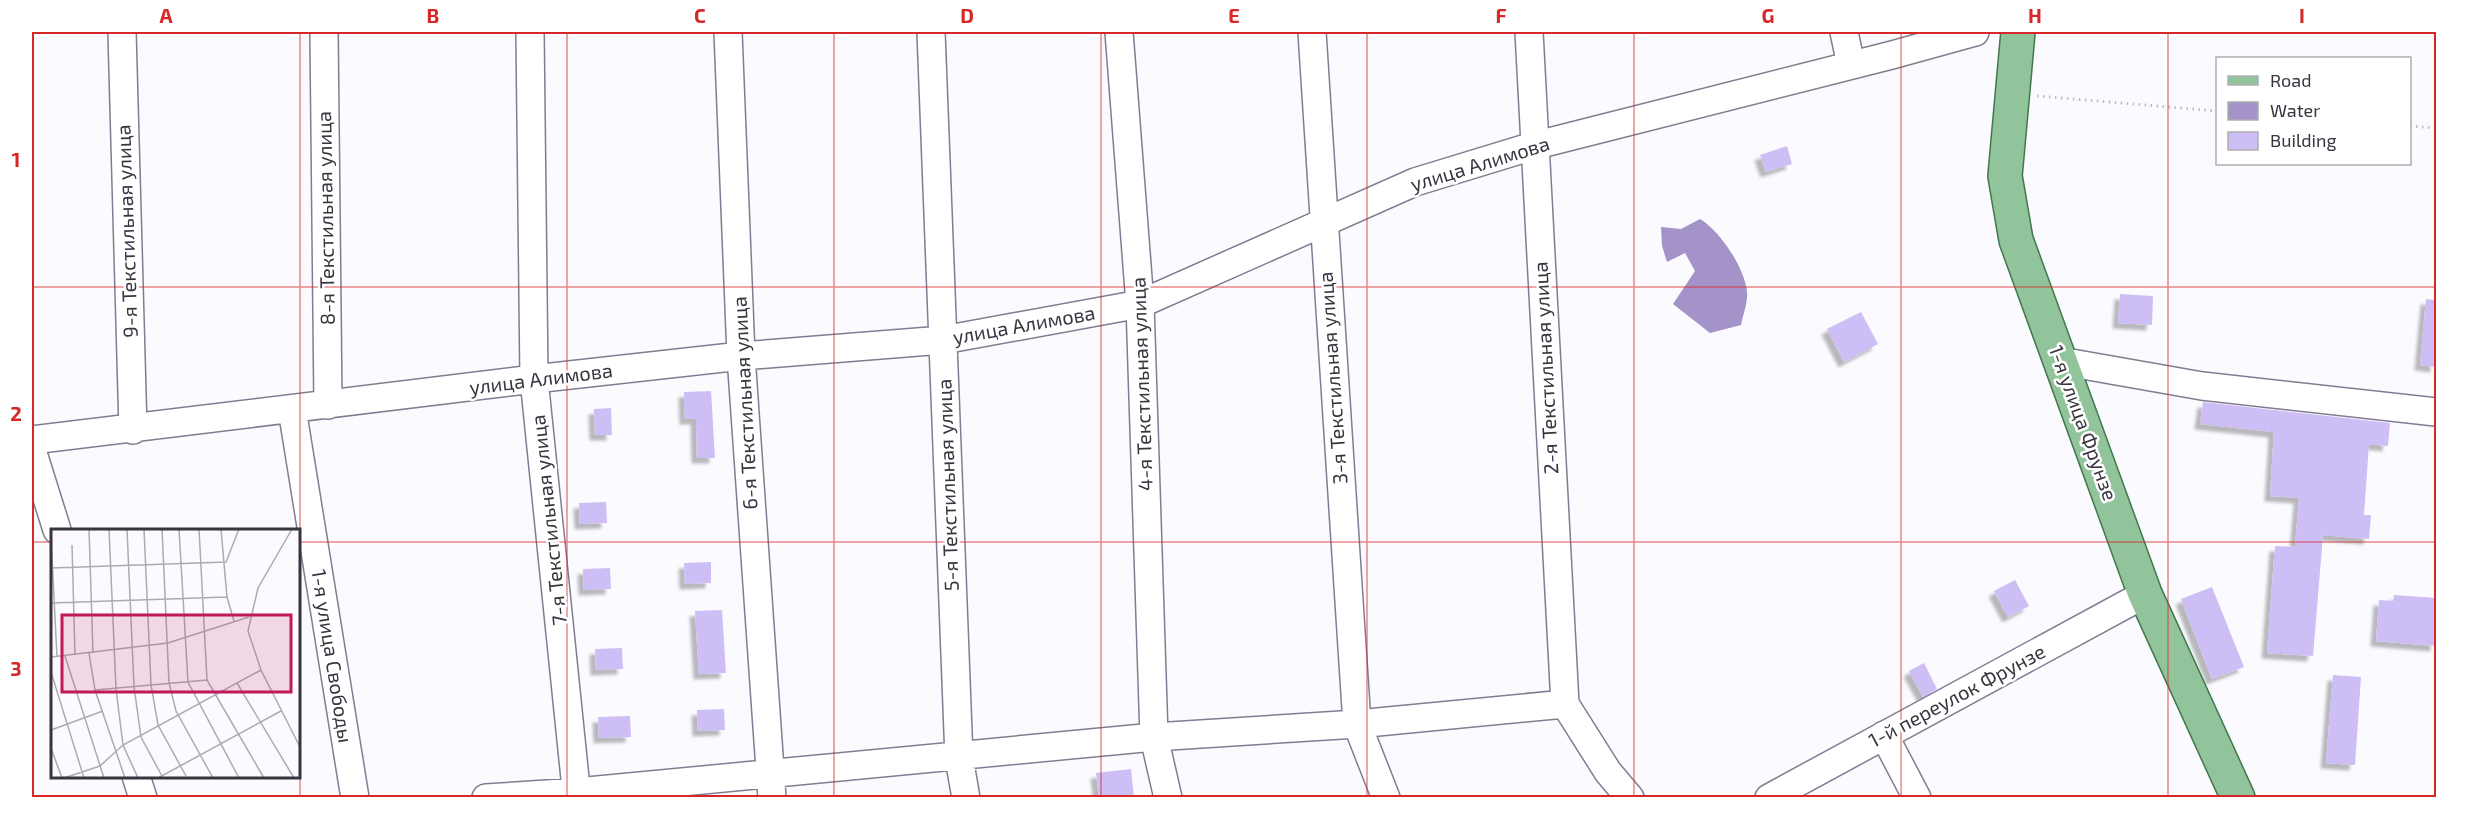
<svg xmlns="http://www.w3.org/2000/svg" width="2468" height="829" viewBox="0 0 2468 829" font-family="'Exo 2',sans-serif">
<style>
.water{fill:#a393c8}
.building{fill:#cebef6;filter:url(#shadow)}
.lines{fill:none;stroke-linecap:round;stroke-linejoin:round}
.minor-casing{stroke:#827c92;stroke-width:30}
.major-casing{stroke:#42784e;stroke-width:36}
.path{stroke:#bdbbc2;stroke-width:3;stroke-dasharray:1.5 4.5;stroke-linecap:butt}
.minor{stroke:#fff;stroke-width:27}
.major{stroke:#91c49a;stroke-width:33}
.grid{fill:none;stroke:#d62828;stroke-width:1.5;stroke-opacity:0.55}
.labels{text-anchor:middle;stroke-width:5;stroke-linejoin:round;paint-order:stroke}
.street-label{font-size:20px;fill:#38353f;stroke:#fff}
.inset-road{fill:none;stroke:#adabb2;stroke-width:1.5}
.view{fill:#c2185b;fill-opacity:0.15;stroke:#c2185b;stroke-width:3}
.inset-edge{fill:none;stroke:#38353f;stroke-width:3}
.neatline{fill:none;stroke:#d62828;stroke-width:2}
.grid-label{font-size:20px;text-anchor:middle;font-weight:bold;fill:#d62828}
</style>
<defs>
<filter id="shadow"><feDropShadow dx="-5.5" dy="5.5" stdDeviation="1.5" flood-color="#0004"/></filter>
</defs>
<rect width="100%" height="100%" fill="#fbfaff"/>
<!-- water -->
<path class="water" d="M1700 219C1720 231 1745 268 1747 292 1748 302 1743 315 1741 325L1710 333 1673 304 1695 271 1685 253 1667 262 1662 246 1661 227 1681 229Z"/>
<!-- building -->
<path class="building" d="M1787 146 1792 164 1766 172 1760 155Z
M2120 294 2153 296 2152 325 2118 323Z
M2426 299 2436 300V367L2420 365Z
M1861 312 1878 344 1844 362 1827 329Z
M711 391 715 458H697L696 419H685L684 392Z
M2203 402 2390 423 2388 446 2369 444 2364 515H2371L2369 539 2323 535 2313 656 2267 653 2275 546 2295 547 2299 498 2270 496 2274 432 2200 424Z
M611 408 612 435H595L594 409Z
M606 502 607 523 580 524 579 503Z
M711 562V583L685 584 684 563Z
M610 568 611 589 584 590 583 569Z
M2015 580 2029 606 2008 617 1994 591Z
M2212 587 2244 667 2212 679 2181 599Z
M2394 595 2436 598V646L2376 641 2379 600 2393 601Z
M722 610 726 673 699 674 695 611Z
M622 648 623 669 596 670 595 649Z
M1924 663 1937 689 1923 697 1909 671Z
M2333 675 2361 677 2355 765 2326 763Z
M724 709 725 730 698 731 697 710Z
M630 716 631 737 599 738 598 717Z
M1131 769 1134 798H1099L1096 773Z"/>
<g class="lines">
<defs>
<path id="minor" d="M122 32 133 430
M324 32 328 405
M530 32 534 379 577 798
M728 32 741 356 772 798
M931 32 959 758 966 798
M1119 32 1140 304 1154 737 1168 798
M1312 32 1357 724 1386 798
M1529 32 1565 704 1608 772 1630 798
M1844 32 1851 65
M2060 361 2202 386 2436 412
M292 409 355 798
M32 440 534 379 741 356 943 340 1140 304 1415 182 1533 146 1892 55 1975 32
M32 450 57 530
M1884 735 1917 798
M136 776 143 798
M486 798 577 792 1154 737 1357 724 1565 704
M1769 798 2145 594"/>
<path id="major" d="M2018 32 2005 176 2016 240 2145 594 2238 798"/>
</defs>
<!-- minor casing -->
<use href="#minor" class="minor-casing"/>
<!-- major casing -->
<use href="#major" class="major-casing"/>
<!-- path -->
<path class="path" d="M2037 96 2218 111
M2410 126 2436 128"/>
<!-- minor -->
<use href="#minor" class="minor"/>
<!-- major -->
<use href="#major" class="major"/>
</g>
<!-- grid -->
<path class="grid" d="M300 32V798M567 32V798M834 32V798M1101 32V798M1367 32V798M1634 32V798M1901 32V798M2168 32V798M32 287H2436M32 542H52M298 542H2436"/>
<g class="labels">
<!-- street labels -->
<g class="street-label">
<text transform="translate(1480 164) rotate(-17)" y="7">улица Алимова</text>
<text transform="translate(326 218) rotate(-91)" y="7">8-я Текстильная улица</text>
<text transform="translate(127 231) rotate(-92)" y="7">9-я Текстильная улица</text>
<text transform="translate(1024 325) rotate(-10)" y="7">улица Алимова</text>
<text transform="translate(1546 368) rotate(-93)" y="7">2-я Текстильная улица</text>
<text transform="translate(1333 378) rotate(-94)" y="7">3-я Текстильная улица</text>
<text transform="translate(541 379) rotate(-7)" y="7">улица Алимова</text>
<text transform="translate(1142 384) rotate(-92)" y="7">4-я Текстильная улица</text>
<text transform="translate(745 403) rotate(-93)" y="7">6-я Текстильная улица</text>
<text transform="translate(2083 423) rotate(70)" y="7">1-я улица Фрунзе</text>
<text transform="translate(948 485) rotate(-92)" y="7">5-я Текстильная улица</text>
<text transform="translate(549 520) rotate(-96)" y="7">7-я Текстильная улица</text>
<text transform="translate(332 656) rotate(81)" y="7">1-я улица Свободы</text>
<text transform="translate(1957 696) rotate(-28)" y="7">1-й переулок Фрунзе</text>
</g>
</g>
<!-- overview -->
<g transform="translate(51 529)">
<rect width="249" height="249" fill="#fbfaff"/>
<path class="inset-road" d="M38 0 42 124M58 0 65 160 72 216 87 249M76 0 83 158 90 208 112 249M93 0 100 156 107 196 135 247M111 0 118 154 125 182 162 249M128 0 137 153 188 249M148 0 156 151M170 0 176 68 183 92M241 0 207 59 197 102 210 141 249 218M0 9 6 128M21 16 24 126M0 39 175 33 188 0M0 74 176 68M38 124 44 161 74 249M14 127 53 249M0 128 117 114 198 88M0 143 33 249M156 151 213 249M186 154 243 249M44 161 156 151M0 201 52 182M0 219 11 249M13 249 49 237 72 216 210 141M107 249 230 182"/>
<path class="view" d="M11 86H240V163H11Z"/>
<rect width="249" height="249" class="inset-edge"/>
</g>
<!-- border -->
<rect width="2468" height="829" fill="none" stroke="#ffffff" stroke-width="66"/>
<!-- legend -->
<rect x="2216" y="57" width="195" height="108" fill="#ffffff" stroke="#afaeb2" stroke-width="1.5"/>
<rect x="2228" y="76" width="30" height="9" fill="#91c49a" stroke="#afaeb2" stroke-width="1.5"/>
<text x="2270" y="87" font-size="18" fill="#38353f">Road</text>
<rect x="2228" y="102" width="30" height="18" fill="#a393c8" stroke="#afaeb2" stroke-width="1.5"/>
<text x="2270" y="117" font-size="18" fill="#38353f">Water</text>
<rect x="2228" y="132" width="30" height="18" fill="#cebef6" stroke="#afaeb2" stroke-width="1.5"/>
<text x="2270" y="147" font-size="18" fill="#38353f">Building</text>
<rect x="33" y="33" width="2402" height="763" class="neatline"/>
<g class="grid-label">
<text x="166" y="23">A</text>
<text x="433" y="23">B</text>
<text x="700" y="23">C</text>
<text x="967" y="23">D</text>
<text x="1234" y="23">E</text>
<text x="1501" y="23">F</text>
<text x="1768" y="23">G</text>
<text x="2035" y="23">H</text>
<text x="2302" y="23">I</text>
<text x="16" y="167">1</text>
<text x="16" y="421">2</text>
<text x="16" y="676">3</text>
</g>
</svg>
